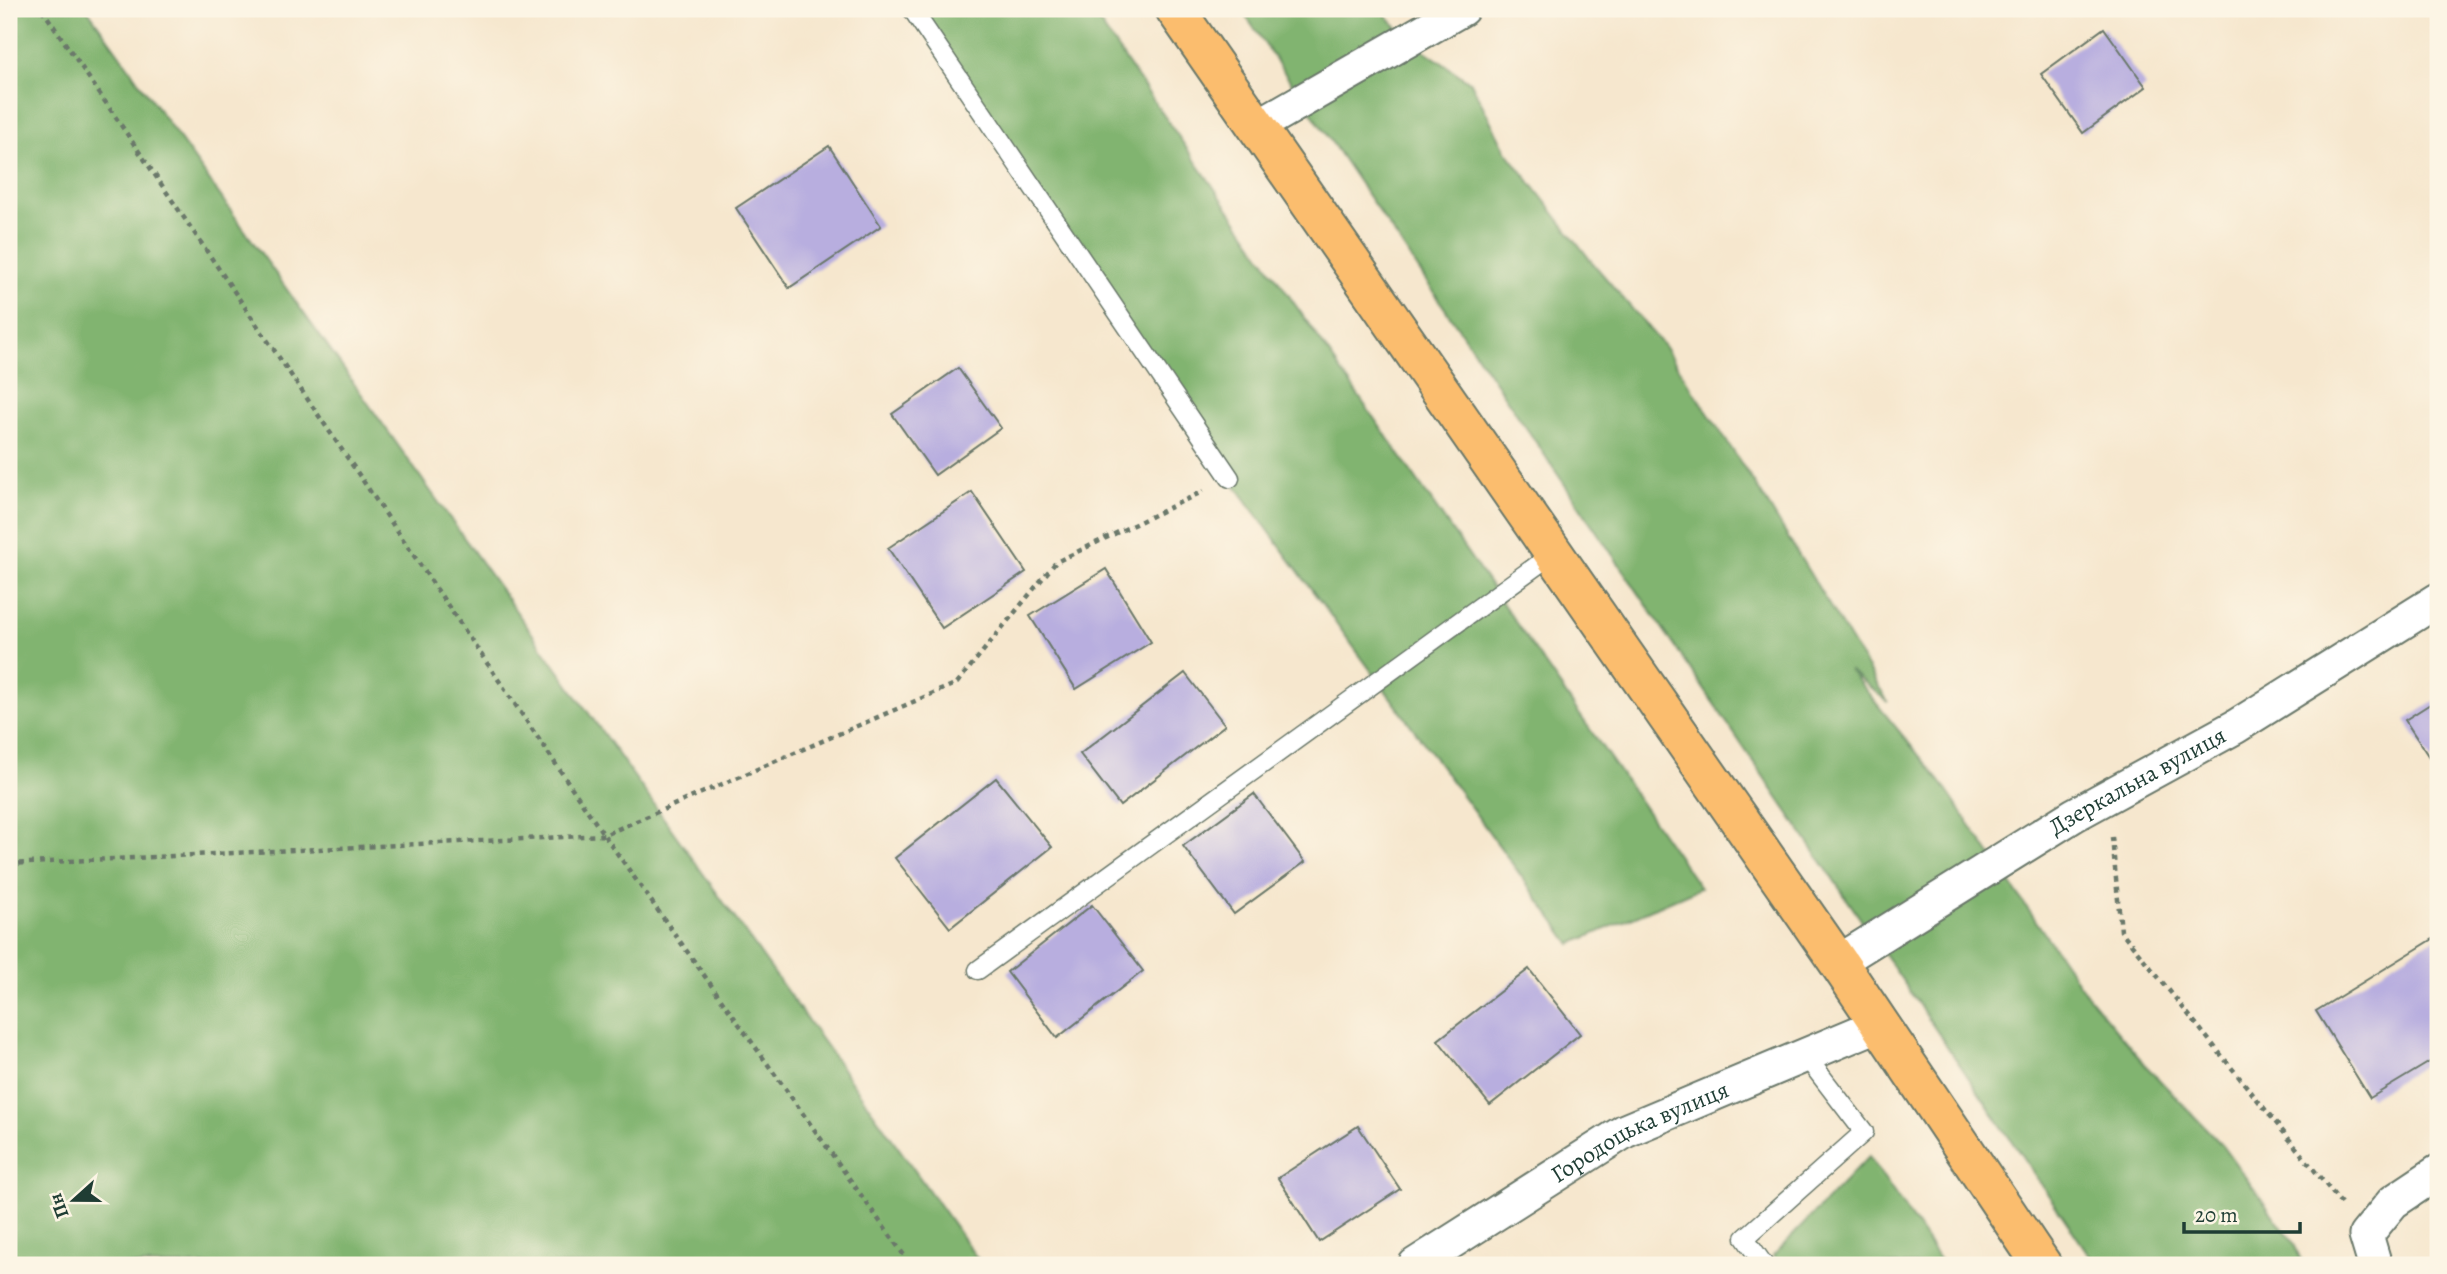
<svg xmlns="http://www.w3.org/2000/svg" width="2447" height="1274" viewBox="0 0 2447 1274" font-family="Alegreya,serif">
<style>
.forest{fill:#81b46f;stroke:#507852;stroke-width:2}
.building{fill:#b8aedf}
.lines{fill:none;stroke-linecap:round;stroke-linejoin:round}
.service-casing{stroke:#6a786a;stroke-width:21}
.minor-casing{stroke:#6a786a;stroke-width:37}
.trunk-casing{stroke:#6a786a;stroke-width:42}
.path{stroke:#6a786a;stroke-width:4.5;stroke-dasharray:5 5;stroke-linecap:butt}
.service{stroke:#fff;stroke-width:18}
.minor{stroke:#fff;stroke-width:33}
.trunk{stroke:#fbbd6e;stroke-width:38}
.labels{text-anchor:middle;stroke-width:5;stroke-linejoin:round;paint-order:stroke}
.street-label{font-size:24px;fill:#1f3d34;stroke:#fcf5e5}
</style>
<rect width="100%" height="100%" fill="#fcf5e5"/>
<filter id="ink" filterUnits="userSpaceOnUse"><feTurbulence type="fractalNoise" baseFrequency=".0143" numOctaves="2"/><feDisplacementMap in="SourceGraphic" scale="14" xChannelSelector="R" yChannelSelector="G"/><feConvolveMatrix kernelMatrix="1 2 1 2 8 2 1 2 1" color-interpolation-filters="sRGB"/></filter>
<filter id="wash" filterUnits="userSpaceOnUse"><feTurbulence type="fractalNoise" baseFrequency=".00686" numOctaves="4" result="noise"/><feDisplacementMap in="SourceGraphic" scale="28" xChannelSelector="R" yChannelSelector="G"/><feGaussianBlur stdDeviation="1.57" result="paint"/><feColorMatrix in="noise" values="0 0 0 0 0 0 0 0 0 0 0 0 0 0 0 0 0 1.4 0 .05"/><feComposite in="paint" operator="in"/></filter>
<g filter="url(#wash)">
<rect width="100%" height="100%" fill="#f6e7ce"/>
<!-- forest -->
<path class="forest" d="M9 9H87L982 1265H9Z
M912 9H1090L1700 888 1571 944 1230 478Z
M1241 9H1381L1405 37 1471 83 1506 151 1592 262 1664 346 1764 498 1888 702 1849 670 1940 781 2084 991 2147 1067 2222 1145 2294 1244 2303 1265H2096Z
M1869 1156 1943 1265H1779L1773 1256Z"/>
<g id="blocks">
<!-- building -->
<path class="building" d="M2104 28 2146 87 2083 133 2041 74Z
M829 146 881 226 789 288 736 208Z
M958 368 1001 428 935 475 892 414Z
M972 492 1026 572 942 628 888 548Z
M1106 569 1151 642 1076 689 1030 616Z
M1185 673 1225 725 1120 806 1080 754Z
M2438 699V771L2405 720Z
M996 778 1052 847 950 928 895 858Z
M1254 794 1305 862 1234 914 1183 846Z
M1092 905 1143 971 1057 1038 1007 972Z
M2438 936V1057L2370 1098 2316 1011Z
M1529 969 1580 1034 1490 1105 1438 1040Z
M1358 1126 1400 1189 1319 1242 1278 1178Z"/>
</g>
</g>
<g filter="url(#ink)">
<use href="#blocks" fill-opacity="0" stroke="#6a786a" stroke-width="2"/>
<g class="lines">
<defs>
<path id="service" d="M912 9 1230 478
M978 970 1554 553
M1764 1265 1745 1238 1864 1132 1805 1055"/>
<g id="minor">
<path d="M1258 126 1462 9"/>
<path id="s1" d="M1838 962 2074 815 2235 727 2438 600"/>
<path id="s2" d="M1415 1265 1625 1131 1880 1024"/>
<path d="M2375 1265 2366 1235 2393 1202 2438 1172"/>
</g>
<path id="trunk" d="M1175 9 1838 962 2042 1265"/>
</defs>
<!-- service casing -->
<use href="#service" class="service-casing"/>
<!-- minor casing -->
<use href="#minor" class="minor-casing"/>
<!-- trunk casing -->
<use href="#trunk" class="trunk-casing"/>
<!-- path -->
<path class="path" d="M42 9 604 835 911 1265
M2112 837 2121 931 2344 1207
M9 864 604 835 957 683 1056 562 1204 491"/>
<!-- service -->
<use href="#service" class="service"/>
<!-- minor -->
<use href="#minor" class="minor"/>
<!-- trunk -->
<use href="#trunk" class="trunk"/>
</g>
</g>
<g class="labels">
<!-- street labels -->
<g class="street-label">
<text dy="8" stroke="none"><textPath href="#s1" startOffset="350">Дзеркальна вулиця</textPath></text>
<text dy="8" stroke="none"><textPath href="#s2" startOffset="262">Городоцька вулиця</textPath></text>
</g>
</g>
<!-- margin -->
<rect width="2447" height="1274" fill="none" stroke="#fcf5e5" stroke-width="35"/>
<!-- north arrow -->
<g transform="translate(74 1200) rotate(249)" stroke="#fcf5e5" stroke-width="5" paint-order="stroke">
<path d="M0-5L12 26L0 18L-12 26Z" fill="#1f3d34"/>
<text y="-10" font-size="19" font-weight="bold" text-anchor="middle" fill="#1f3d34">Пн</text>
</g>
<!-- scale -->
<path d="M2184 1222v10h116v-10" fill="none" stroke="#1f3d34" stroke-width="3.5"/>
<text x="2195" y="1222" font-size="21" fill="#1f3d34" stroke="#fcf5e5" stroke-width="5" paint-order="stroke">20 m</text>
</svg>
